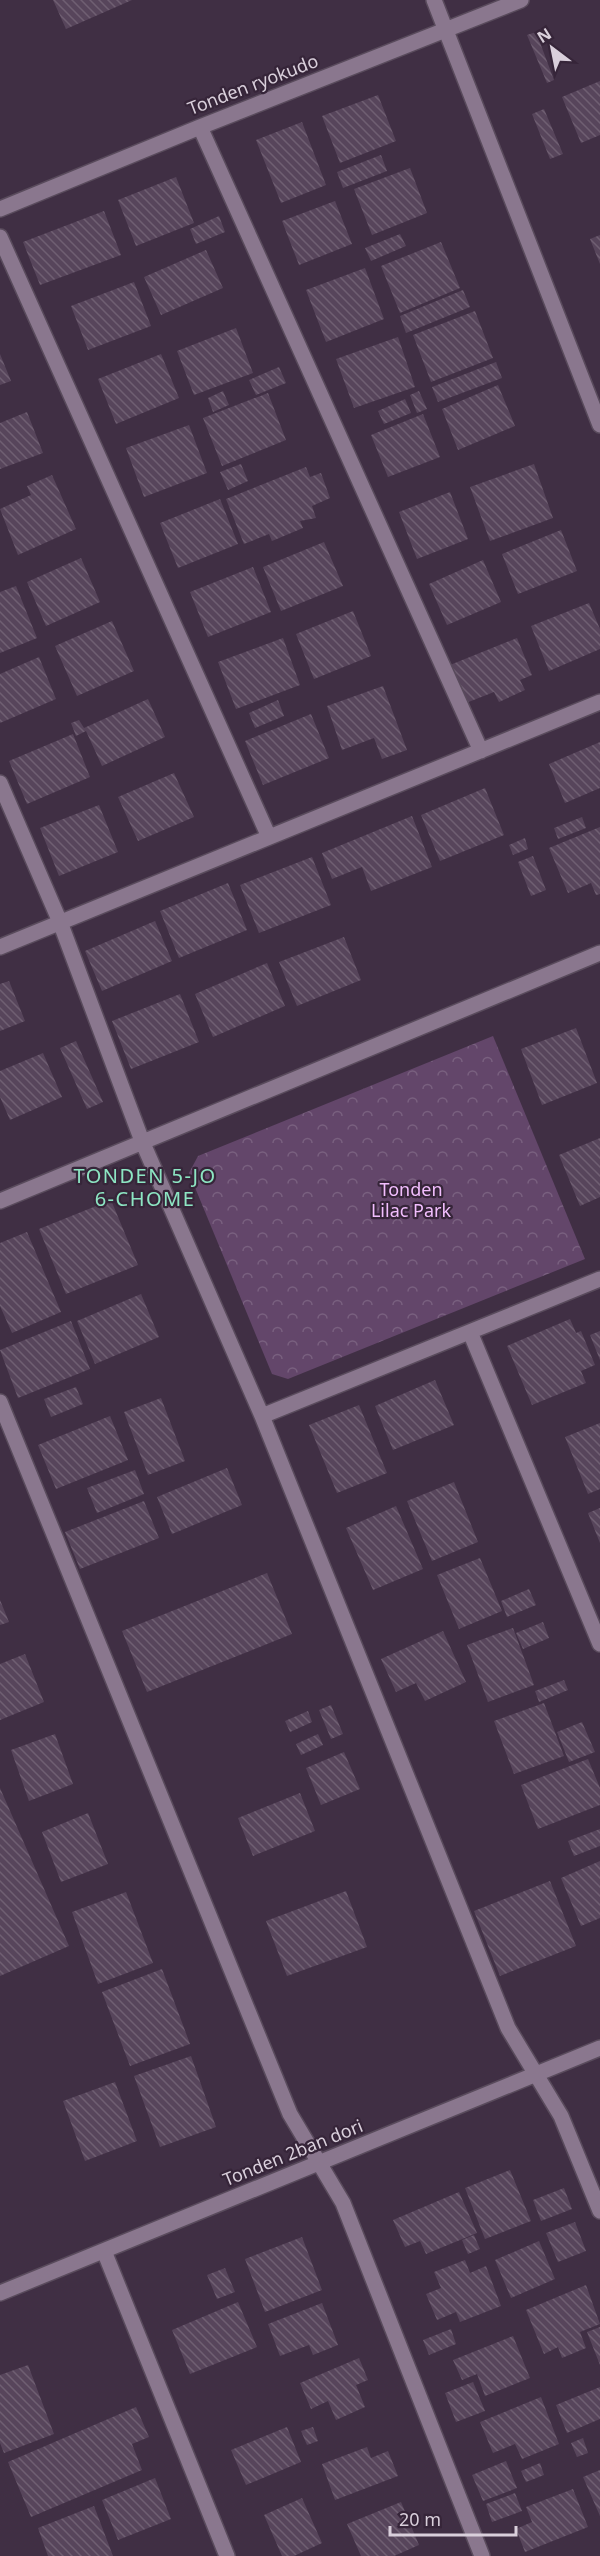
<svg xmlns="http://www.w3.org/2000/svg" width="600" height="2556" viewBox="0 0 600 2556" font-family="'Noto Sans',sans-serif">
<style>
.park{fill:url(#park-crowns)}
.building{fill:url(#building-back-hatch)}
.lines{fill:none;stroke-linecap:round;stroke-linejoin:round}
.minor-casing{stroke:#594b5c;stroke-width:18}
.minor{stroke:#8a778e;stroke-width:15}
.labels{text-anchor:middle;stroke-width:4.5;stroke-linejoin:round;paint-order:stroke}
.street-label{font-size:18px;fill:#d9cfdb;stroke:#362539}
.park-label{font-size:18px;fill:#f2befe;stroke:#362539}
.neighbourhood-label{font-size:20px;letter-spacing:1.5px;fill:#8de6c3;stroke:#362539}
</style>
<defs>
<pattern id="park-crowns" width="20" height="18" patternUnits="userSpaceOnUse" patternTransform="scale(1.5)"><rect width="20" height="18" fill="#63466a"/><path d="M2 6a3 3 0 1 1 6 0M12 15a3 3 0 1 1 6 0" fill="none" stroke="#79607f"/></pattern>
<pattern id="building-back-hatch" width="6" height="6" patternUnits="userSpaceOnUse" patternTransform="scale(1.5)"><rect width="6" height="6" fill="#57455b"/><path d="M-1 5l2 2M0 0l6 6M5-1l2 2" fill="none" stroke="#6f5f72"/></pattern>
</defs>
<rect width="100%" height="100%" fill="#402f44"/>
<!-- park -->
<path class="park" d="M493 1036 585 1259 288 1379 272 1374 189 1173 198 1156Z"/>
<!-- building -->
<path class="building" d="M53 0H132L66 29Z
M536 32 554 80 547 83 527 35Z
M600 81V135L581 143 562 97Z
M378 95 396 141 340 163 322 116Z
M544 109 563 154 550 159 532 114Z
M302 122 326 185 281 203 256 140Z
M381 155 387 171 343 188 337 172Z
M410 168 427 213 372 235 354 189Z
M176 177 194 223 136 246 118 200Z
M335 201 352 244 299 265 282 221Z
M104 211 121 255 40 285 23 242Z
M219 216 225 232 196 244 190 229Z
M400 234 406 246 371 261 365 248Z
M600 235V264L590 239Z
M441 242 460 288 400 313 381 266Z
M206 250 223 288 161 315 144 277Z
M365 268 384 319 326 342 306 290Z
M134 282 151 326 88 350 71 306Z
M463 290 470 307 406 333 400 316Z
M475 311 493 358 431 382 413 335Z
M236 328 253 373 194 395 177 351Z
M398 337 415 387 354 408 336 359Z
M0 354 11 381 0 385Z
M161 354 179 398 116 424 98 379Z
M496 362 502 378 438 402 432 387Z
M279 367 286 383 256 395 249 380Z
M498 385 515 426 458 450 442 409Z
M223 391 229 405 213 412 208 398Z
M419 391 427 409 417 413 410 395Z
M268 393 286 440 222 466 203 418Z
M405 399 411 413 384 424 378 411Z
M27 412 43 453 0 469V423Z
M423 414 440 457 388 477 371 435Z
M189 425 207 473 144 497 126 448Z
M241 464 248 481 228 490 220 472Z
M534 464 553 518 490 541 470 487Z
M306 467 310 477 321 473 330 498 312 506 316 518 300 521 303 528 272 541 269 534 244 544 226 499Z
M52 475 76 529 18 555 0 509 31 495 27 486Z
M450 492 468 539 417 559 399 512Z
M220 499 238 544 178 568 160 523Z
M561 530 577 571 518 594 502 554Z
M324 542 343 586 281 611 263 567Z
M81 558 100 602 46 626 27 582Z
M483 560 501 602 447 625 429 584Z
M253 567 271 612 208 637 190 592Z
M16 586 37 638 0 653V592Z
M589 603 600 629V649L549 671 531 626Z
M353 611 371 656 314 679 296 634Z
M112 621 134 671 77 696 55 646Z
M283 638 300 685 236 709 218 662Z
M517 638 532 675 520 680 525 690 499 702 494 692 466 703 450 665Z
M39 657 56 699 0 723V674Z
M383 686 407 750 382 759 374 738 342 750 327 706Z
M148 699 165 737 102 766 86 731 76 736 71 723 79 720 84 728Z
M278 700 284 716 255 728 249 713Z
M311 714 329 758 263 785 245 741Z
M73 734 90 777 27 804 9 761Z
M600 742V788L565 803 549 764Z
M174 773 194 817 138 841 118 797Z
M485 788 504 835 440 861 421 815Z
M99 805 118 852 59 876 40 828Z
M412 816 432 867 371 891 362 867 332 879 322 853Z
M582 817 586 828 558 839 554 828Z
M600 827V894L596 895 591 883 568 893 549 848Z
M525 838 528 849 513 855 509 845Z
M533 856 546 890 531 896 518 862Z
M312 857 331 905 259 933 240 885Z
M228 883 247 930 179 958 160 911Z
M155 921 172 961 102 991 85 951Z
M344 937 361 980 297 1006 279 962Z
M267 963 285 1006 213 1037 195 994Z
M9 981 25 1021 0 1031V984Z
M180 994 199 1042 131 1069 112 1021Z
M576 1028 597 1083 542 1105 521 1049Z
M76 1041 103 1102 87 1109 60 1048Z
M43 1053 62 1097 10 1120 0 1097V1071Z
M600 1138V1197L580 1206 559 1155Z
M111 1200 138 1265 66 1294 39 1229Z
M27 1232 61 1312 12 1333 0 1306V1243Z
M141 1294 159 1337 95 1364 77 1321Z
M570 1319 576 1333 581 1331 595 1365 581 1371 586 1383 532 1405 507 1346Z
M71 1321 90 1369 18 1398 0 1350Z
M600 1331V1360L590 1335Z
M435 1380 454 1425 393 1450 375 1406Z
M76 1387 83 1404 51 1417 44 1399Z
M161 1398 185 1461 148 1475 124 1412Z
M359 1405 387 1473 337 1493 309 1425Z
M110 1416 128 1460 56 1489 38 1445Z
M600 1423V1489L588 1494 565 1437Z
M227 1468 242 1505 172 1534 157 1497Z
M135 1470 144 1494 97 1513 87 1488Z
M454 1482 478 1542 432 1561 407 1501Z
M144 1501 159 1538 80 1569 65 1532Z
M396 1506 423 1569 373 1590 346 1528Z
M600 1508V1543L588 1513Z
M480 1558 502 1611 459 1629 437 1575Z
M267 1573 292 1634 147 1692 122 1631Z
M529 1589 536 1605 507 1617 501 1601Z
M0 1600 9 1622 0 1625Z
M543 1622 549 1638 523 1649 516 1633Z
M513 1628 534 1685 488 1702 467 1645Z
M443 1631 466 1682 425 1701 416 1683 396 1692 381 1659Z
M25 1654 44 1702 0 1720V1664Z
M564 1680 568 1690 539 1702 535 1691Z
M544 1703 564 1756 514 1774 494 1721Z
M331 1705 343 1734 331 1739 319 1710Z
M308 1711 312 1722 290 1732 285 1721Z
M582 1722 595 1752 569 1762 557 1732Z
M55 1734 73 1784 29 1801 11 1750Z
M318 1734 323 1745 301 1755 296 1744Z
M344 1752 360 1789 321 1805 306 1768Z
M588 1759 600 1788V1805L538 1829 521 1785Z
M0 1788 69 1946 0 1976Z
M300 1793 315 1831 253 1856 238 1818Z
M88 1813 108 1864 61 1882 42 1832Z
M600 1829V1846L574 1856 568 1841Z
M600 1861V1918L581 1926 561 1878Z
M550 1881 576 1946 500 1976 474 1911Z
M346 1891 367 1947 287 1976 266 1921Z
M126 1892 153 1963 98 1984 72 1912Z
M162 1969 190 2044 130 2066 102 1992Z
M191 2056 216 2127 160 2147 134 2076Z
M115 2082 137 2141 85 2161 63 2101Z
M510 2170 531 2221 485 2239 465 2188Z
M564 2188 572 2209 541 2221 533 2200Z
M459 2192 477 2233 426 2254 420 2241 405 2247 393 2220Z
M575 2222 586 2251 558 2262 546 2233Z
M474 2235 480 2249 468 2254 462 2240Z
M302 2237 322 2290 265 2312 245 2259Z
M539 2241 555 2279 511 2298 495 2260Z
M465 2260 470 2273 486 2266 501 2306 460 2322 456 2312 437 2320 426 2294 441 2288 434 2272Z
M225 2268 235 2292 217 2299 207 2275Z
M586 2285 600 2324 580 2332 586 2348 562 2358 558 2347 544 2354 526 2310Z
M238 2302 257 2347 190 2374 172 2330Z
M322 2303 338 2345 313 2355 309 2345 280 2356 268 2324Z
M600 2327V2365L587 2332Z
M451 2329 456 2344 429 2355 423 2340Z
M513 2336 530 2378 485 2396 477 2374 462 2380 453 2360Z
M359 2358 368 2380 356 2385 365 2407 336 2420 328 2401 311 2409 300 2383Z
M28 2365 54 2434 4 2453 0 2443V2375Z
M473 2382 485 2411 456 2422 445 2393Z
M600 2387V2419L567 2433 556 2405Z
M541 2397 559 2444 522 2459 515 2444 493 2453 480 2422Z
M136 2407 149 2437 132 2444 142 2470 31 2517 8 2462Z
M287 2427 301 2462 246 2485 231 2450Z
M313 2427 318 2441 307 2445 301 2431Z
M583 2438 588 2453 577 2457 571 2443Z
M367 2447 371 2458 388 2451 398 2476 335 2500 322 2464Z
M506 2461 517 2488 483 2501 472 2475Z
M540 2463 544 2475 526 2482 521 2471Z
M600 2470V2516L583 2477Z
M155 2478 171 2519 118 2540 102 2500Z
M573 2489 588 2527 525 2552 516 2529 532 2522 526 2507Z
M515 2493 522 2511 492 2522 486 2504Z
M302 2498 322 2543 294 2556H282L264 2515Z
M401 2502 419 2545 394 2556H361L347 2524Z
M94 2506 113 2556H48L38 2528Z"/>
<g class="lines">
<defs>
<path id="minor" d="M434 0 600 425
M200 127 481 751
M0 209 200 127 521 0
M0 237 269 837
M0 783 60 922 142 1141 262 1416 508 2028 561 2116 600 2211
M0 947 600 702
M0 1201 600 953
M470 1332 600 1644
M0 1402 290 2114 343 2203 482 2556
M262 1416 600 1279
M104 2251 227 2556
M0 2293 600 2048"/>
</defs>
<!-- minor casing -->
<use href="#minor" class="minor-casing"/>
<!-- minor -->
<use href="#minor" class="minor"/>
</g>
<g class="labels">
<!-- street labels -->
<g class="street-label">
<text transform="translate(253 85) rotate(-21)" y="6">Tonden ryokudo</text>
<text transform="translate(293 2153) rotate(-22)" y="6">Tonden 2ban dori</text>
</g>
<!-- park labels -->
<g class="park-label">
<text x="411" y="1196">Tonden<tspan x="411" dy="21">Lilac Park</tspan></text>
</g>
<!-- neighbourhood labels -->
<g class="neighbourhood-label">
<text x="145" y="1183">TONDEN 5-JO<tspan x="145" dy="23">6-CHOME</tspan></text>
</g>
</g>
<!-- north arrow -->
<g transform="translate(552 48) rotate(328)" stroke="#362539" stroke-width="4.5" paint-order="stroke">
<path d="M0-4.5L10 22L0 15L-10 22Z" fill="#d9cfdb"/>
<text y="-9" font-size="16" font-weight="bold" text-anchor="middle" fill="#d9cfdb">N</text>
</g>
<!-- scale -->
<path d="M390 2526v9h126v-9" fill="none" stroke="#d9cfdb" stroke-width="3"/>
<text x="399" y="2526" font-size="18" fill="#d9cfdb" stroke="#362539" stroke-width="4.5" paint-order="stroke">20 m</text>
</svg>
